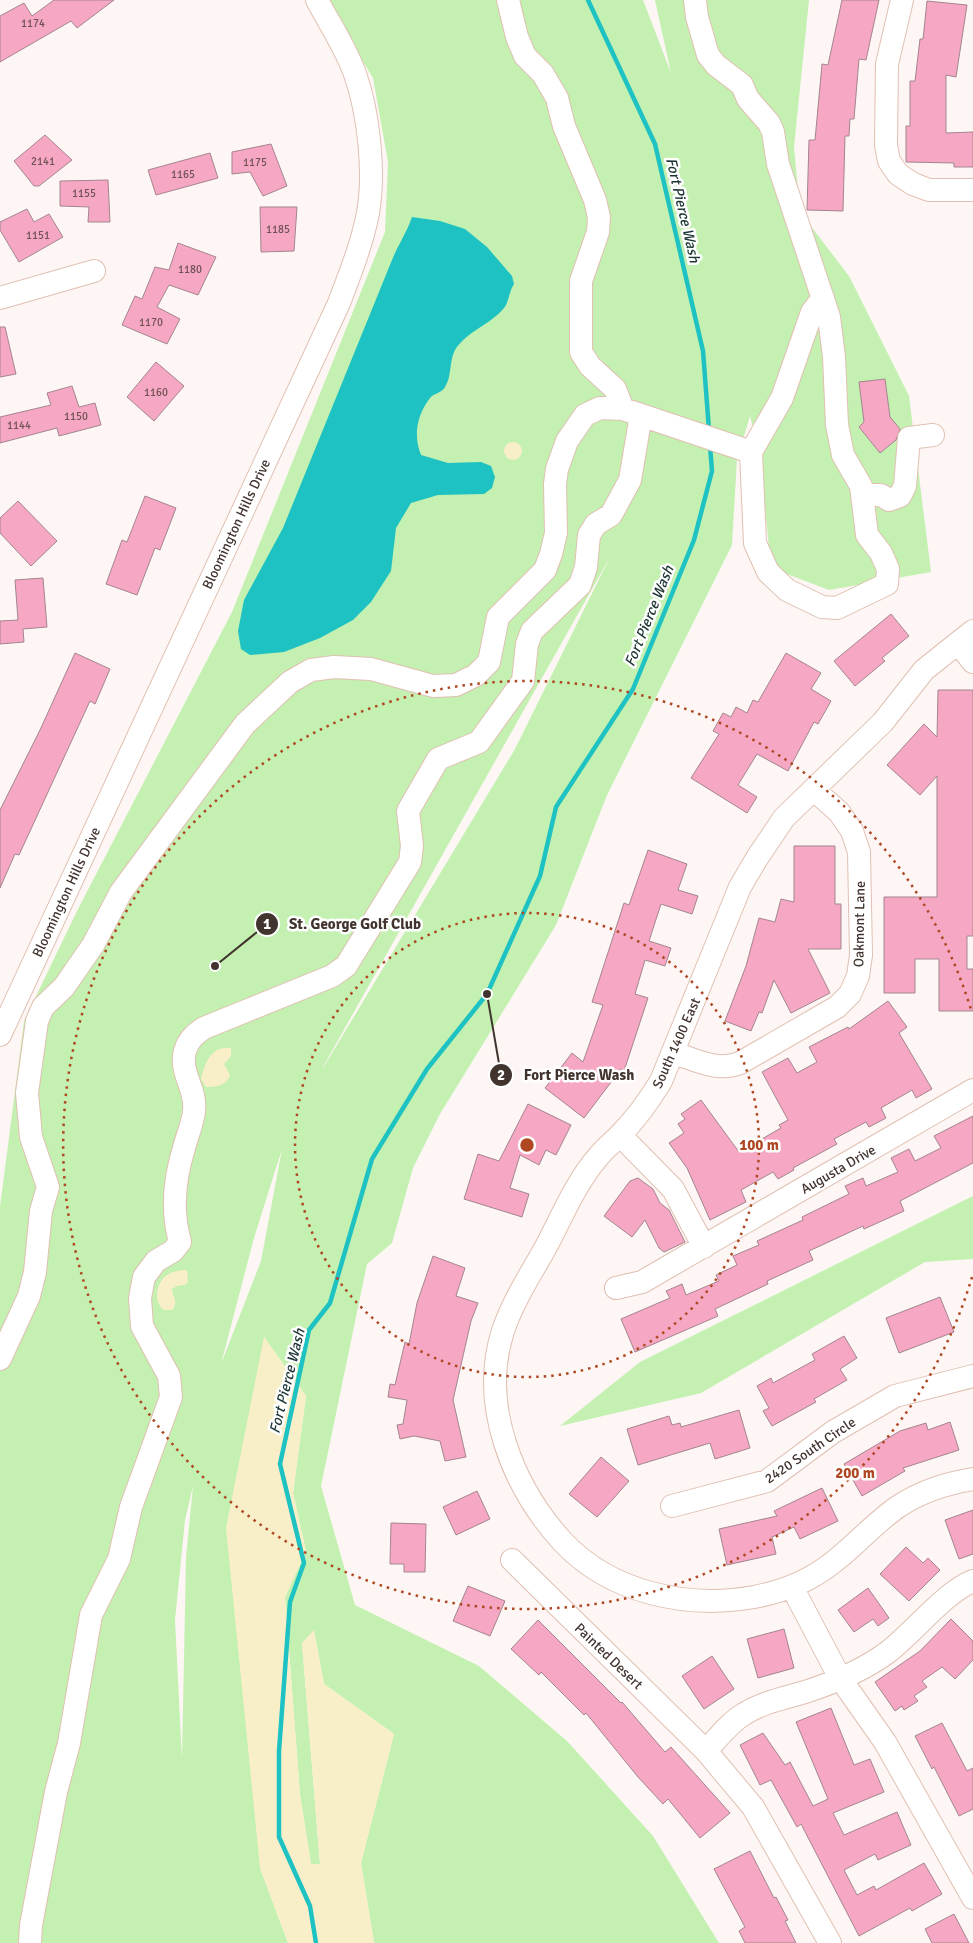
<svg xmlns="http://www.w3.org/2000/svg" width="973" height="1943" viewBox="0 0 973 1943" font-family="Signika,sans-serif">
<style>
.green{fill:#c4f0b1;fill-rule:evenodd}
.sand{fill:#f8efc9}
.water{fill:#1ec2c3}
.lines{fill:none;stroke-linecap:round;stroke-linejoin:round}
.stream{stroke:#1ec2c3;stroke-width:4.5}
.building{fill:#f5a7c3;stroke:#a4858f}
.minor-casing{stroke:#e0c0b2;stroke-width:24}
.minor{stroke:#fff;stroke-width:22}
.ring{fill:none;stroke:#ae4722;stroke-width:2.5;stroke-dasharray:2.5 5}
.labels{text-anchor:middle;stroke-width:5;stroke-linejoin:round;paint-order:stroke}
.number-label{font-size:11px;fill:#6e5154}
.street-label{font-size:14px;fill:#41342f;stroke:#fff}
.water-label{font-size:15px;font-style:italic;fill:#1d3535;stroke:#fff}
.centre{fill:#ae4722;stroke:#fff;stroke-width:2.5}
.ring-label{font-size:15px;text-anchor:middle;font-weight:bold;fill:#ae4722;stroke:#fff;stroke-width:5;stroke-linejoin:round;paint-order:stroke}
.leader{fill:none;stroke:#41342f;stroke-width:2}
.callout-dot{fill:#41342f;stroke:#fff;stroke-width:2}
.mark-label{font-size:15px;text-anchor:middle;font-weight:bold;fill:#fff}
.callout-label{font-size:15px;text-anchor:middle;font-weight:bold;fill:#41342f;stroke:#fff;stroke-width:5;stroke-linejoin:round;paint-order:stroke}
</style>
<rect width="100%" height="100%" fill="#fdf6f4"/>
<!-- green -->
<path class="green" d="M325 0H643L671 73 655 0H809L794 147 800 212 849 276 909 396 931 572 829 590 771 568 760 455 750 416 737 459 732 545 607 795 556 925 440 1114 413 1168 392 1243 367 1264 321 1486 355 1605 479 1666 567 1741 653 1836 719 1943H374L361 1863 394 1734 324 1684 314 1631 302 1643 320 1864H311L300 1795 285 1597 306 1551 293 1493 306 1396 264 1337 260 1868 288 1943H0V1207L24 1021 77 911 232 612 385 232 388 162 373 78ZM610 557 515 749 323 1068V1067ZM282 1149 261 1261 221 1364 254 1238ZM193 1486 186 1557 182 1760 175 1620 185 1520Z
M973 1196V1259L925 1262 701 1393 560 1426 640 1362Z"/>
<!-- sand -->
<path class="sand" d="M504 451a9 9 0 1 1 18 0a9 9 0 1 1-18 0Z
M231 1048V1056L224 1064 230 1075C227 1086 215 1087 206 1087L201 1079C205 1063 211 1045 231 1048Z
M182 1270H187L188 1282 185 1285 177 1286 172 1289C173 1298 179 1302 172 1310H164C153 1302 156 1282 167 1275 171 1272 178 1271 182 1270Z
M264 1337 306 1396 293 1493 306 1551 285 1597 300 1795 311 1864H320L302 1643 314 1630 324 1684 394 1734 361 1863 374 1943H288L260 1868 226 1528Z"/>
<!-- water -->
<path class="water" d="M412 217 440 221 465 229 487 247 512 276 514 284C509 291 509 302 504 308 490 325 467 331 455 350 449 361 452 376 445 387 442 393 434 393 430 398 417 415 413 435 421 455L448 463 481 462 491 466 495 477 492 488 484 494 438 495 411 503 396 528 391 571 371 602 353 620 320 638 284 652 250 655 241 649 238 631 244 600 283 528 392 260C398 245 407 232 412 217Z"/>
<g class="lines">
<!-- stream -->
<path class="stream" d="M588 0 655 144 703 351 709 430
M316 1943 310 1906 279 1837V1751L290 1602 304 1563 280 1464 309 1330 330 1303 372 1159 427 1069 487 994 540 876 556 807 633 689 694 540 712 471 710 446"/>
</g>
<!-- building -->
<path class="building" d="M54 0H114L77 28 71 21 0 62V16L24 3 32 16Z
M842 0H879L866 60 859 59 854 119H850L849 136H845L843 211 807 210 809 140H815L822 64 828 65Z
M927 1 967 5 956 77 946 75V133L973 132V167H954V163L906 162V126H910V81H915L920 39H923Z
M45 135 72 160 39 186H34L14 161Z
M271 144 287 186 263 196 250 172 232 174V152Z
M210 153 218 178 156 195 148 170Z
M108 180 110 222H88L89 207 60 206V181Z
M260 207H297L294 251 261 252Z
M27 209 34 222 49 214 63 237 19 262 0 230V222Z
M178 243 216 257 198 295 169 285 157 307 180 319 167 344 122 325 135 296 142 299 155 267 169 270Z
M0 327H5L16 374 0 377Z
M156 362 184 386 154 421 127 397Z
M885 379 890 417 900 429 896 440 880 453 859 427 864 422 859 382Z
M72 386 79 407 95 403 101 425 59 436 57 428 0 443V417L51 405 47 393Z
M145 496 176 508 160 550 155 548 137 595 106 584 122 540 127 542Z
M18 501 57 541 31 566 0 533V518Z
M43 578 47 627 23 629 24 642 0 644V621L18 620 15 580Z
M891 614 909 636 882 658 885 661 855 686 834 661Z
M75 653 110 669 95 704 90 701 19 855 15 854 0 888V810L40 730Z
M786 653 821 673 811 689 831 701 818 724 814 722 788 771 757 754 738 785 757 797 747 813 691 778 719 734 713 731 723 713 731 717 736 707 747 713 753 700 758 702Z
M938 690H973V936H967V969H973V1011H939V959H915V993H884V897H937V776L920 795 887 765 924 724 937 737Z
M794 846H835V904H841V949H808L830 993 791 1013 774 980 762 1013 759 1012 751 1031 725 1021 746 966 759 918 775 922 781 899 794 902Z
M648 850 687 864 678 890 698 896 692 914 661 904 649 941 671 948 665 966 645 960 635 994 648 998 624 1071 621 1069 584 1118 545 1088 572 1053 583 1062 603 1005 592 1002 624 903 629 905Z
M888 1001 907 1027 899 1033 932 1089 916 1098 912 1090 881 1108 886 1118 869 1127 866 1122 834 1139 837 1144 793 1168 794 1170 778 1179 773 1172 741 1190 746 1202 710 1220 687 1168 669 1143 684 1133 678 1124 685 1119 681 1114 701 1100 739 1152 781 1128 779 1125 788 1120 762 1072 788 1058 797 1073 817 1062 809 1047 848 1027 849 1029Z
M528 1104 571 1125 556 1155 546 1150 539 1165 520 1155 510 1188 529 1194 522 1217 464 1199 478 1154 499 1161Z
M973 1116V1163L900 1201 904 1211 864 1229 863 1226 809 1251 813 1260 767 1281 768 1284 715 1309 718 1316 635 1352 621 1319 670 1298 666 1291 682 1284 686 1295 719 1281 716 1275 737 1265 733 1256 759 1245 757 1241 803 1220 802 1217 849 1194 845 1186 863 1178 866 1186 898 1172 891 1158 909 1149 915 1161 941 1148 934 1136Z
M638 1178 653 1189 660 1203 669 1210 685 1242 664 1252 659 1248 645 1220 632 1237 604 1216 630 1181Z
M433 1256 465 1268 456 1296 478 1303 471 1321 453 1400 466 1457 445 1461 440 1441 414 1436 400 1439 397 1425 403 1424 407 1400 388 1397 390 1384 395 1385 405 1342 409 1344 417 1303Z
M940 1297 954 1332 899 1353 886 1318Z
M844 1336 857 1358 840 1369 847 1380 814 1399 816 1402 772 1426 763 1411 769 1408 757 1386 771 1378 773 1383 815 1360 812 1354Z
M739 1410 750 1448 715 1459 710 1443 638 1465 627 1429 669 1416 672 1425 680 1423 681 1427Z
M950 1422 959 1450 903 1468 905 1471 862 1496 844 1464 900 1431 926 1423 928 1430Z
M601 1457 629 1481 597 1517 569 1494Z
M822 1488 838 1521 800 1539 794 1527 772 1537 776 1554 727 1565 719 1529 777 1516 774 1511Z
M477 1491 490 1519 456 1535 443 1507Z
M973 1510V1554L959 1559 945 1520Z
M391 1523 426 1524 425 1572H404V1564H390Z
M906 1547 923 1563 928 1558 940 1570 909 1601 880 1574Z
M468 1586 505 1601 490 1636 453 1621Z
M868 1588 889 1618 878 1626 873 1619 854 1632 838 1610Z
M951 1619 973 1641V1660L955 1679 942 1667 922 1681 927 1687 914 1696 918 1701 904 1710 902 1706 895 1711 875 1682 920 1651Z
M538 1620 621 1703 622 1702 665 1752 671 1747 730 1813 700 1838 668 1799 663 1804 638 1777 586 1713 584 1715 541 1672 539 1675 511 1649Z
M784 1629 794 1668 758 1678 747 1639Z
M712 1656 734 1689 704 1709 682 1676Z
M831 1708 854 1765 870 1759 884 1792 833 1813 844 1835 897 1812 911 1845 878 1860 875 1854 844 1870 857 1895 874 1886 876 1890 924 1863 942 1894 912 1911 910 1908 859 1936 801 1824 797 1827 771 1780 760 1785 740 1745 763 1733 785 1765 790 1762 813 1806 828 1799 796 1722Z
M942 1723 967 1771 973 1768V1809L959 1816 934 1767 932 1769 915 1736Z
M750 1851 774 1898 776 1897 788 1920 785 1921 796 1943H745L739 1931 745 1927 714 1869Z
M954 1914 969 1943H932L925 1929Z"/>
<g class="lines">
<defs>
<path id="minor" d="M508 0 517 37 525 56 543 74 557 98 564 126 595 200 599 217 598 232 581 281V352L590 366 615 389 623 409
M902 0 887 64 886 145 889 161 898 174 913 184 929 190H973
M0 298 94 271
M751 452 782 398 812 312 823 298
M862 495H881L889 500 900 496 905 486 909 438 933 435
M973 631 924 670 883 722 784 818 757 858 740 887 661 1081C649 1101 636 1119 619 1136 612 1143 604 1149 598 1157 577 1181 563 1214 548 1243 533 1271 513 1300 503 1331 479 1405 513 1487 562 1541 610 1593 687 1609 754 1597 781 1592 809 1581 831 1564 855 1546 874 1523 899 1506 920 1492 948 1483 973 1479
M958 643 973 662
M0 1035 339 303C350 274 362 244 368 213 375 172 369 114 355 74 347 50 329 23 317 0
M674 1053C696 1060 717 1072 740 1063L837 1007 850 994 858 976 861 955 859 852 852 831 839 812 814 790
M620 1135 673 1189 704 1247
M616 1288 642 1282 973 1090
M0 1359 29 1296 35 1272 41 1211 48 1187 31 1137 27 1093 37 1021 43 1007 64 987 93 945 121 892 245 724 290 682 311 670 334 667 371 669 433 686 456 685 476 675 489 662 498 617 545 570 551 554 556 533 555 484 557 469 567 441 585 415 600 408 623 409 751 452 755 543 768 572 787 590 822 607 837 608 887 584 888 569 881 553 867 535 861 486 843 455 837 425 834 357 829 317 778 164 773 132 769 123 748 99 742 85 716 65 708 55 697 17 695 0
M672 1506 767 1481 833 1432 895 1396 973 1376
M512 1560 706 1751 753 1807 830 1943
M792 1587 840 1678 885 1742 973 1898
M706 1751C718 1738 729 1723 744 1714 763 1702 785 1698 805 1692 833 1683 865 1669 888 1652 914 1632 945 1592 973 1581
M30 1943 31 1925 56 1792 69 1743 91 1615 119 1559 131 1507 171 1397 169 1376 142 1326 140 1298 144 1277 156 1261 173 1251 180 1242C171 1210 174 1180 184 1148 187 1136 193 1123 194 1111 197 1089 179 1073 185 1051 188 1040 195 1034 204 1028L332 976 346 966 410 862 412 846 408 811 438 759 479 742 523 681 527 644 532 631 580 585 586 567 589 535 596 524 611 515 630 480 641 415"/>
</defs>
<!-- minor casing -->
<use href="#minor" class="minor-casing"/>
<!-- minor -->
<use href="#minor" class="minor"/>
</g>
<!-- distance rings -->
<g class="ring">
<circle cx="527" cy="1145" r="232"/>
<path d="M972 1277A464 464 0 1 1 972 1013"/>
</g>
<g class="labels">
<!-- number labels -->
<g class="number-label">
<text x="33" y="27">1174</text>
<text x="43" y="165">2141</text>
<text x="255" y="166">1175</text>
<text x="183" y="178">1165</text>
<text x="84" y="197">1155</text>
<text x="278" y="233">1185</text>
<text x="38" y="239">1151</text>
<text x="190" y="273">1180</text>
<text x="151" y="326">1170</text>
<text x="156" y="396">1160</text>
<text x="76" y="420">1150</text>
<text x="19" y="429">1144</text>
</g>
<!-- street labels -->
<g class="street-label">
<text transform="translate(236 524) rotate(-65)" y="5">Bloomington Hills Drive</text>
<text transform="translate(66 892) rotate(-65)" y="5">Bloomington Hills Drive</text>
<text transform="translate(859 924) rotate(-89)" y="5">Oakmont Lane</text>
<text transform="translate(676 1043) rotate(-66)" y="5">South 1400 East</text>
<text transform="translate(838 1169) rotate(-30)" y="5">Augusta Drive</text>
<text transform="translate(810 1450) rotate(-34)" y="5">2420 South Circle</text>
<text transform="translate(609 1656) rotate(44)" y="5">Painted Desert</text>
</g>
<!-- water labels -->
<g class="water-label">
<text transform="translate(683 210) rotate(77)" y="5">Fort Pierce Wash</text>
<text transform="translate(649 616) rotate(-68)" y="5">Fort Pierce Wash</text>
<text transform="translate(287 1381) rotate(-76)" y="5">Fort Pierce Wash</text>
</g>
</g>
<circle cx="527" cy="1145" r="8" class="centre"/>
<g class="ring-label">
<text x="759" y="1150">100 m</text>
<text x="855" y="1478">200 m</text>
</g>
<!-- callouts -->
<path class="leader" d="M215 966L267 924M487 994L501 1075"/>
<g class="callout-dot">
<circle cx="215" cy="966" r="5"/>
<circle cx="487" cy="994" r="5"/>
<circle cx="267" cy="924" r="12"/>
<circle cx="501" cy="1075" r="12"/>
</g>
<g class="mark-label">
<text x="267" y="929">1</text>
<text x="501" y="1080">2</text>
</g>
<g class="callout-label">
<text x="355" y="929">St. George Golf Club</text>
<text x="579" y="1080">Fort Pierce Wash</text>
</g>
</svg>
